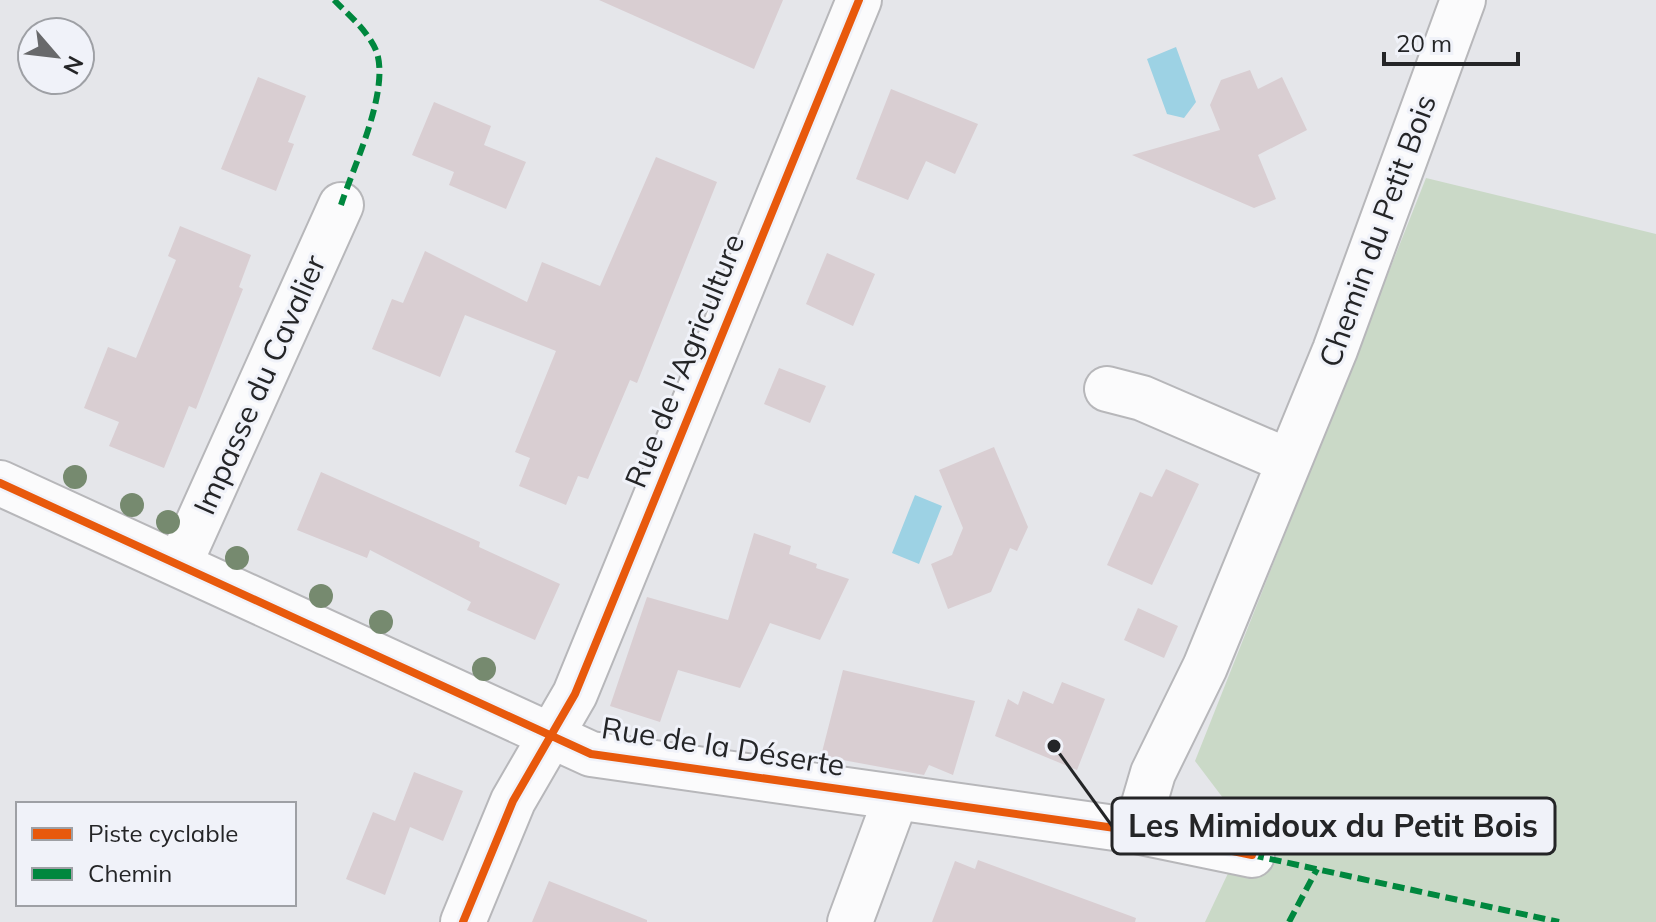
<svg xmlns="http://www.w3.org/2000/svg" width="1656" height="922" viewBox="0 0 1656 922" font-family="Mulish,sans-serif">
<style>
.green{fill:#cad9c7}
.water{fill:#9dd2e4}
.building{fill:#d9ced2}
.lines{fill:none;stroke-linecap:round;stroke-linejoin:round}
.minor-casing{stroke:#b7b7ba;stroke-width:48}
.minor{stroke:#fbfbfc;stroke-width:44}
.quiet{stroke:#00873e;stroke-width:6;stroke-dasharray:12 6;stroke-linecap:butt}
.cycleway-casing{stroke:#f0f2f9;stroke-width:13}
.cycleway{stroke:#e8590c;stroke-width:8}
.tree{fill:#768a6f}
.labels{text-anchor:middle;stroke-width:6;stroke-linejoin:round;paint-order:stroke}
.street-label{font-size:30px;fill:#242527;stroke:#f0f2f9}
.leader{fill:none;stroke:#242527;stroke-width:3}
.callout-dot{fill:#242527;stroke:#f0f2f9;stroke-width:3}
.callout{fill:#f0f2f9;stroke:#242527;stroke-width:3}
.callout-label{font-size:32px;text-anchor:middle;font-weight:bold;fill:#242527}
</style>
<rect width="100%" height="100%" fill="#e5e6ea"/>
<!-- green -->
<path class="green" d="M1426 178 1656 234V922H1205L1248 831 1195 761Z"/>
<!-- water -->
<path class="water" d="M1176 47 1196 102 1184 118 1167 114 1147 59Z
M915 495 942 506 919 564 892 553Z"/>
<!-- building -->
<path class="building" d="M599 0H783L754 69Z
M1250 70 1258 89 1282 77 1307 130 1258 155 1276 199 1254 208 1132 155 1220 130 1210 105 1221 80Z
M258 77 306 96 288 142 294 144 276 191 221 169Z
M891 89 978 124 955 174 926 161 908 200 856 179Z
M434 102 491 126 484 145 526 162 506 209 449 185 454 172 412 155Z
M656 157 717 182 637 383 630 380 588 479 578 476 566 505 519 486 530 458 515 452 556 351 465 315 440 377 372 349 392 299 403 303 425 251 527 302 542 262 600 286Z
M180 226 251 255 239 287 243 289 196 409 189 406 164 468 109 446 119 422 84 408 108 347 136 358 176 260 168 256Z
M827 253 875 274 853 326 806 304Z
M779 368 826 386 810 423 764 404Z
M994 447 1028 527 1017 551 1010 548 991 592 948 609 931 564 952 555 963 528 939 470Z
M1166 469 1199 484 1152 585 1107 565 1140 492 1152 497Z
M321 472 480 542 479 547 560 584 535 640 467 610 471 602 370 550 367 558 297 530Z
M754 533 791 546 789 554 817 564 816 568 849 579 820 640 770 623 740 688 678 670 660 722 610 706 647 597 728 620Z
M1138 608 1178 626 1164 658 1124 640Z
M843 670 975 701 953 775 929 765 924 775 821 756Z
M1062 682 1105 699 1077 770 995 736 1008 699 1018 705 1023 691 1053 704Z
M414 772 463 791 443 841 410 827 385 895 346 879 373 812 395 821Z
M978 860 1136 918 1135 922H932L955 861 975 869Z
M549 881 647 920V922H532Z"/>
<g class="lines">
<defs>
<path id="minor" d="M1107 389 1142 398 1288 461
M0 483 591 754 1136 831 1252 855
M179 565 341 205
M1136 831 1153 773 1205 667 1335 350 1463 0
M463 922 513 801 575 694 859 0
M850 922 896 798"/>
</defs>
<!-- minor casing -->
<use href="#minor" class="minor-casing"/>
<!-- minor -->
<use href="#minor" class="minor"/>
<!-- quiet -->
<path class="quiet" d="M334 0C349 15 370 33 377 53 389 93 354 165 341 205
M1252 855 1559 922
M1289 922 1317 869"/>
<defs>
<path id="cycleway" d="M0 483 591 754 1136 831 1252 855
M463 922 513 801 575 694 859 0"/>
</defs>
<!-- cycleway casing -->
<use href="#cycleway" class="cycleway-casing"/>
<!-- cycleway -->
<use href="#cycleway" class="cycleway"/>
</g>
<!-- trees -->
<g class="tree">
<circle cx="75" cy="477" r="12"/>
<circle cx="132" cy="505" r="12"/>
<circle cx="168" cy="522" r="12"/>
<circle cx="237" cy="558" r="12"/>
<circle cx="321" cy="596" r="12"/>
<circle cx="381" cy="622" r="12"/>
<circle cx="484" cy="669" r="12"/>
</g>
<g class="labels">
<!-- street labels -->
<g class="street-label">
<text transform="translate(1378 231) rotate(-70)" y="10">Chemin du Petit Bois</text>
<text transform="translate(685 361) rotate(-68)" y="10">Rue de l'Agriculture</text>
<text transform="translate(260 385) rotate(-66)" y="10">Impasse du Cavalier</text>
<text transform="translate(723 747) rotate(9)" y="10">Rue de la Déserte</text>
</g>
</g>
<!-- callouts -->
<path class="leader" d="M1054 746L1112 826"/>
<circle class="callout-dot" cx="1054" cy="746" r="8"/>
<rect class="callout" x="1112" y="798" width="443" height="56" rx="8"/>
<g class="callout-label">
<text x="1333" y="837">Les Mimidoux du Petit Bois</text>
</g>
<!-- legend -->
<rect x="16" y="802" width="280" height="104" fill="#f0f2f9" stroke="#9ea0a5" stroke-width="2"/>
<rect x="32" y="828" width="40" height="12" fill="#e8590c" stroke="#9ea0a5" stroke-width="2"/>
<text x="88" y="842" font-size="24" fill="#242527">Piste cyclable</text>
<rect x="32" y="868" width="40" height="12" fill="#00873e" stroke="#9ea0a5" stroke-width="2"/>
<text x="88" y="882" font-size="24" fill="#242527">Chemin</text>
<!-- north arrow -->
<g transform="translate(56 56) rotate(118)"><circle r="38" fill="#f0f2f9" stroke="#9ea0a5" stroke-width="2"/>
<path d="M0-6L14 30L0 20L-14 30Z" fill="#68696b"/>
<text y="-12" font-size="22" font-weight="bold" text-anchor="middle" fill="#242527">N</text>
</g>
<!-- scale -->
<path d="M1384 52v12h134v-12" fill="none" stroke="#242527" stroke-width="4"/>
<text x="1396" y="52" font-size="24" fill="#242527" stroke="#f0f2f9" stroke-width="6" paint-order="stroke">20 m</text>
</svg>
